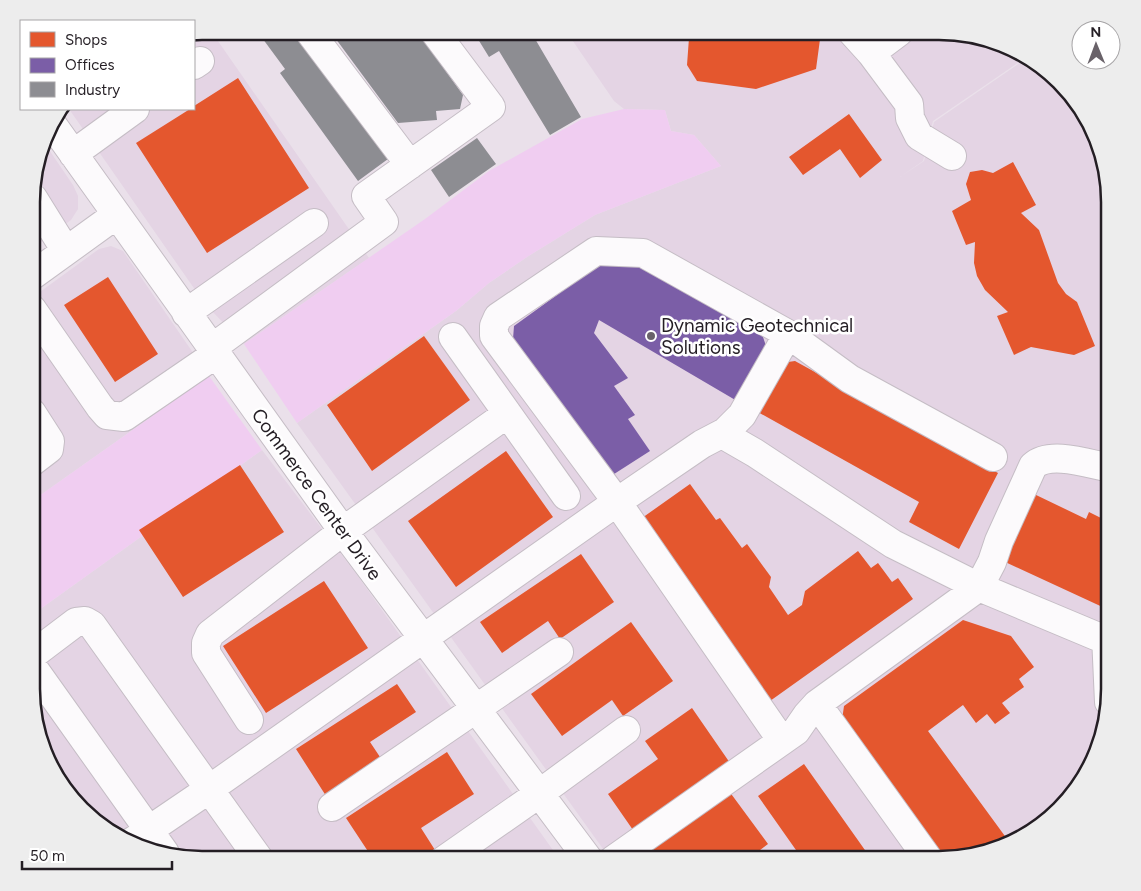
<svg xmlns="http://www.w3.org/2000/svg" width="1141" height="891" viewBox="0 0 1141 891" font-family="Figtree,sans-serif">
<style>
.built{fill:#e4d4e4}
.green{fill:#f0cdf1}
.shops{fill:#e4572e}
.offices{fill:#7b5ea7}
.industry{fill:#8d8d92}
.lines{fill:none;stroke-linecap:round;stroke-linejoin:round}
.minor-casing{stroke:#c5bdc5;stroke-width:30}
.minor{stroke:#fcfafc;stroke-width:28}
.poi-dot{fill:#696269;stroke:#fff;stroke-width:2}
.labels{text-anchor:middle;stroke-width:5;stroke-linejoin:round;paint-order:stroke}
.poi-label{font-size:19px;fill:#241e24;stroke:#fff;text-anchor:start}
.street-label{font-size:19px;fill:#241e24;stroke:#fff}
.rim{fill:none;stroke:#241e24;stroke-width:2.5}
</style>
<rect width="100%" height="100%" fill="#eae0ea"/>
<!-- built -->
<path class="built" d="M202 31H211L369 258 244 344 205 304 69 109H194V33Z
M566 31 950 32 1004 44 1025 58 933 121 923 161 900 177 924 161 934 122 1027 58 1052 74 1092 127 1110 202 1109 700 1097 754 1067 802 1004 847 939 860H611L297 423 456 311 489 283 527 257 595 215 721 166 694 135 671 131 665 110 624 109 614 101Z
M45 144 73 185 78 196V209L71 220 33 248V180Z
M111 246 123 251 209 376 32 501 33 297 99 249Z
M262 450 357 575 560 860 191 859 137 847 89 817 49 765 32 700V615Z"/>
<!-- green -->
<path class="green" d="M624 109 665 110 671 131 694 135 721 166 595 215 527 257 489 283 456 311 297 423 244 344 425 219 489 171 582 119Z
M209 376 262 450 32 615V501Z"/>
<!-- shops -->
<path class="shops" d="M654 31H694L821 32 816 69 756 89 697 81 687 65 689 38 662 37Z
M238 78 309 188 207 253 136 143 190 109H194V106Z
M849 114 882 160 860 178 840 149 803 175 789 157Z
M1013 162 1036 205 1021 213 1039 230 1058 283 1066 294 1077 302 1095 346 1074 355 1031 347 1014 355 997 316 1008 312 985 290 977 276 974 263 975 242 966 245 952 211 971 200 966 184 970 172 982 170 993 173Z
M108 277 158 354 115 382 64 305Z
M424 336 470 400 372 471 327 405Z
M795 361 998 473 959 549 909 522 919 502 756 411 781 363Z
M506 451 553 517 456 587 408 521Z
M240 465 284 532 183 597 139 530Z
M690 484 716 520 720 518 742 548 747 544 771 577 769 587 788 615 802 605 805 591 858 551 871 568 878 563 892 582 898 578 913 599 770 701 642 518Z
M1034 494 1086 519 1089 512 1109 522V610L1003 561Z
M581 554 614 602 560 639 548 621 502 653 480 622Z
M324 581 368 648 266 713 223 646Z
M963 620 1011 636 1034 667 1019 679 1024 687 1002 703 1010 713 995 724 987 714 976 723 963 705 928 731 1010 843 1004 847 942 859 842 720 844 706Z
M631 622 673 681 623 716 612 700 562 736 531 694Z
M397 684 416 712 370 742 384 763 328 799 296 749Z
M692 708 730 763 633 830 608 794 658 759 645 741Z
M447 752 474 794 421 828 435 850 419 860 373 859 346 818Z
M804 764 872 860H803L758 796Z
M729 791 768 844 747 860H653L646 850Z
M524 851 530 860H511Z"/>
<!-- offices -->
<path class="offices" d="M597 266H645L761 331 766 346 737 401 599 320 594 333 628 378 614 386 635 415 628 419 650 451 611 476 513 339 514 326Z"/>
<!-- industry -->
<path class="industry" d="M257 31H294L309 52 311 51 388 159 358 181 280 73 285 69Z
M330 31H417L463 95 460 109 436 111 437 120 398 123Z
M473 31H515L519 38 531 32 581 117 550 135 499 51 489 57Z
M477 138 496 164 449 197 431 170Z"/>
<g class="lines">
<defs>
<path id="minor" d="M309 31 410 165
M852 32 871 53
M899 32 871 53 909 104 910 118 919 136 952 156
M194 65 200 61
M52 124 343 531 589 860
M73 154 135 109
M33 198 66 251
M33 275 116 215
M32 309 100 407 107 415 124 417 216 354
M186 313 314 223
M453 337 566 496
M212 348 384 222 366 196 491 107 434 31
M722 434 755 453 893 544 979 587 992 562 999 541 1033 466C1050 450 1089 464 1110 468
M32 462 49 449 50 441 32 413
M1106 636 1109 702
M32 658 35 653 76 622 85 621 92 625 259 859
M32 666 165 853
M249 720 206 653V643L210 634 343 531 507 414
M782 741 617 502 494 336V326L498 317 596 251 643 253 788 334 850 379 993 457
M332 807 559 652
M130 843 208 790 617 502 702 444 725 432 742 415 788 334
M444 860 540 793 626 730
M613 860 796 731 807 715 817 704
M929 860 817 704 979 587 1096 636 1109 637"/>
</defs>
<!-- minor casing -->
<use href="#minor" class="minor-casing"/>
<!-- minor -->
<use href="#minor" class="minor"/>
</g>
<!-- markers -->
<circle class="poi-dot" cx="651" cy="336" r="5"/>
<g class="labels">
<!-- poi labels -->
<g class="poi-label">
<text x="661" y="332">Dynamic Geotechnical<tspan x="661" dy="22">Solutions</tspan></text>
</g>
<!-- street labels -->
<g class="street-label">
<text transform="translate(317 494) rotate(54)" y="7">Commerce Center Drive</text>
</g>
</g>
<!-- crop -->
<path d="M0 0H1141V891H0ZM202 40H939A162 162 0 0 1 1101 202V689A162 162 0 0 1 939 851H202A162 162 0 0 1 40 689V202A162 162 0 0 1 202 40Z" fill="#ededed" fill-rule="evenodd"/>
<path class="rim" d="M202 40H939A162 162 0 0 1 1101 202V689A162 162 0 0 1 939 851H202A162 162 0 0 1 40 689V202A162 162 0 0 1 202 40Z"/>
<!-- legend -->
<rect x="20" y="20" width="175" height="90" fill="#ffffff" stroke="#a7a5a7"/>
<rect x="30" y="32" width="25" height="15" fill="#e4572e" stroke="#a7a5a7"/>
<text x="65" y="45" font-size="15" fill="#241e24">Shops</text>
<rect x="30" y="58" width="25" height="15" fill="#7b5ea7" stroke="#a7a5a7"/>
<text x="65" y="70" font-size="15" fill="#241e24">Offices</text>
<rect x="30" y="82" width="25" height="15" fill="#8d8d92" stroke="#a7a5a7"/>
<text x="65" y="95" font-size="15" fill="#241e24">Industry</text>
<!-- north arrow -->
<g transform="translate(1096 45) rotate(359)"><circle r="24" fill="#ffffff" stroke="#a7a5a7"/>
<path d="M0-4L9 19L0 12L-9 19Z" fill="#696269"/>
<text y="-8" font-size="14" font-weight="bold" text-anchor="middle" fill="#241e24">N</text>
</g>
<!-- scale -->
<path d="M22 861v8h150v-8" fill="none" stroke="#241e24" stroke-width="2.5"/>
<text x="30" y="861" font-size="15" fill="#241e24" stroke="#ffffff" stroke-width="4" paint-order="stroke">50 m</text>
</svg>
